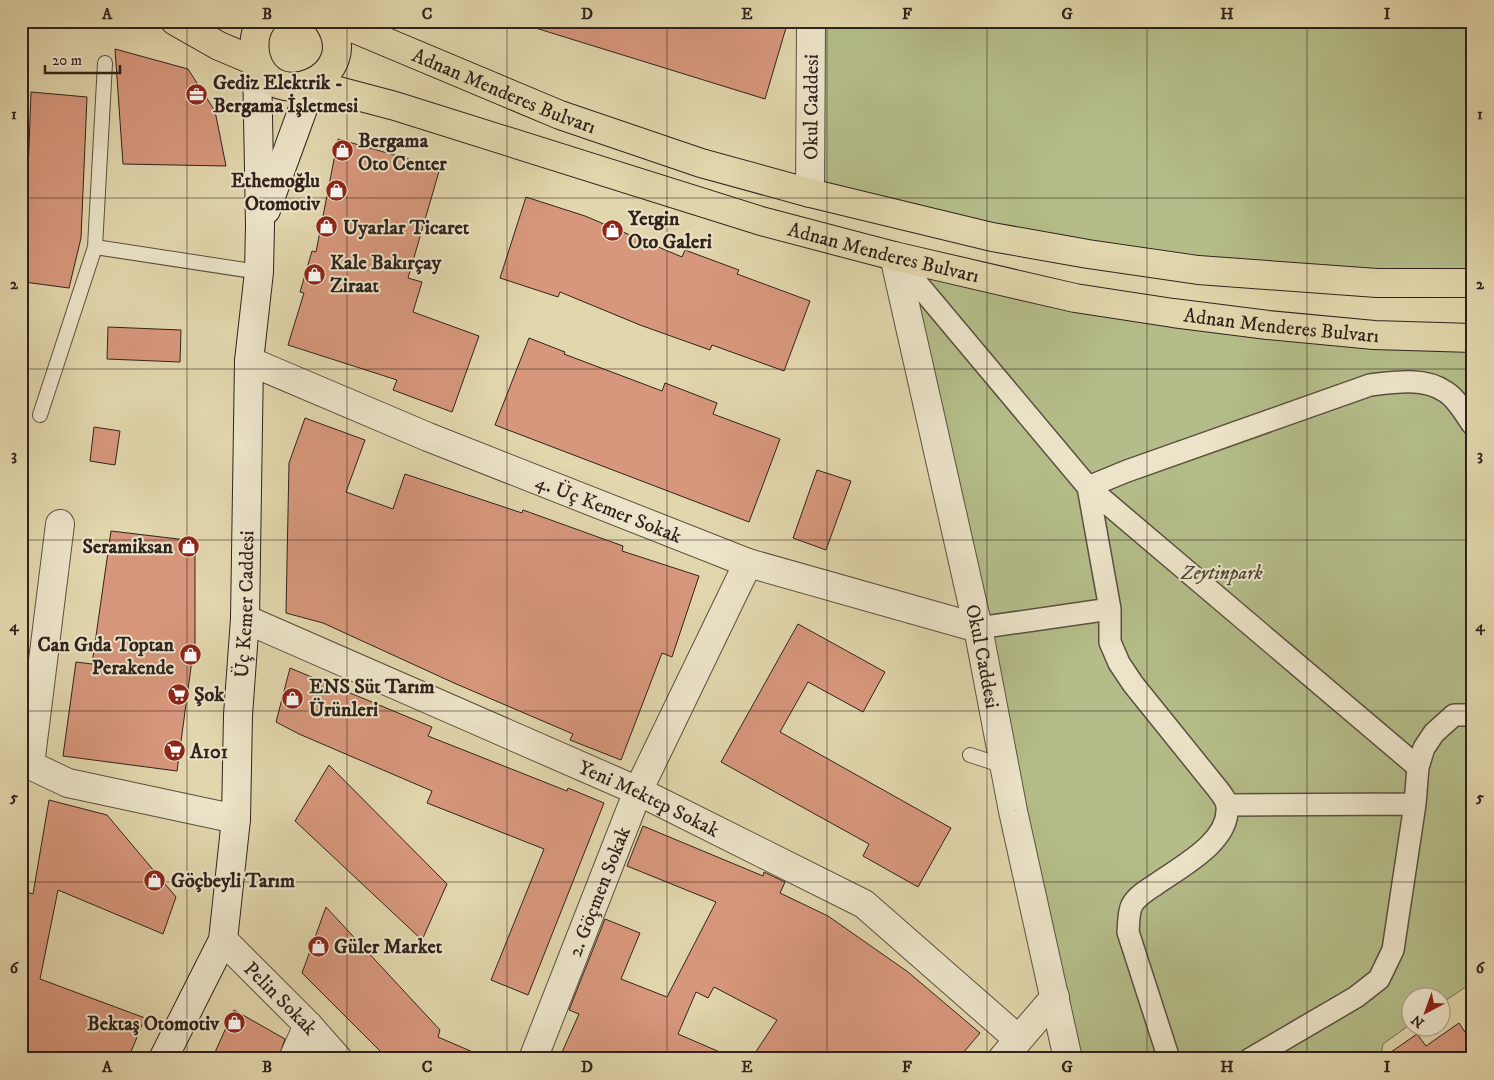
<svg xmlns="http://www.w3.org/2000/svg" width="1494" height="1080" viewBox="0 0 1494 1080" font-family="'IM FELL DW Pica',serif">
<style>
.green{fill:#b4bd89;stroke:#727053}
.building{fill:#d7977c;stroke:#30231d}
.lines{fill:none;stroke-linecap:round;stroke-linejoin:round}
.service-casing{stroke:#5c5041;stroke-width:16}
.pedestrian-casing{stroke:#5c5041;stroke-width:24}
.minor-casing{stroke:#5c5041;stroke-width:30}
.tertiary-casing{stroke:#5c5041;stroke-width:30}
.secondary-casing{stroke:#30231d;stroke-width:30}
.primary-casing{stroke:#30231d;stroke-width:30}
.service{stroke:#ece4c9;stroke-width:14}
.pedestrian{stroke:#ece4c9;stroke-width:21}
.minor{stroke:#ece4c9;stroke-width:28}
.tertiary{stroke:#ece4c9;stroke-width:28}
.secondary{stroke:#ece4c9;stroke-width:28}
.primary{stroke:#e2d6ac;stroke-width:28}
.grid{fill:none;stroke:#30231d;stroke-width:1;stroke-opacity:0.55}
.labels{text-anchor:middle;stroke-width:4;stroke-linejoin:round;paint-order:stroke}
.poi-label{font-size:20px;font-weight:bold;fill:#30231d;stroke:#ece4c9;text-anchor:start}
.street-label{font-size:20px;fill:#30231d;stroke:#ece4c9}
.park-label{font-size:20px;font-style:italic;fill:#514a38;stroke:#ece4c9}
.neatline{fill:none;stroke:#30231d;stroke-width:2}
.grid-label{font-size:16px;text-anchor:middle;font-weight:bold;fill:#30231d}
</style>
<rect width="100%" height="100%" fill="#e2d6ac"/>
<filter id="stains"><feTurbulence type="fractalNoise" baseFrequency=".004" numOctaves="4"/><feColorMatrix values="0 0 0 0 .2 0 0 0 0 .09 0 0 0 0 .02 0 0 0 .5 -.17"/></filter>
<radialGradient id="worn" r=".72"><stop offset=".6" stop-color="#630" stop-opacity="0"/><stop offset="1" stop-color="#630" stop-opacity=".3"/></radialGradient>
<!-- green -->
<path class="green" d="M811 21H1473V283L1198 270 810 193Z
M894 256 1075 298 1473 338V982L1442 1003V998H1412L1411 1024 1383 1044 1380 1059H1068Z"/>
<!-- building -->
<path class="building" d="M530 21H788L765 99 529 26Z
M115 49 188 69 215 111 226 166 123 164Z
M31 92 87 97 81 238 69 288 24 282Z
M338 139 440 168 408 278 422 282 413 312 479 336 452 412 393 390 397 380 288 345 304 293 300 292 312 251 316 252Z
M526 197 585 216 682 257 685 250 739 270 737 274 810 301 784 371 712 345 710 350 640 325 560 292 558 297 500 278Z
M108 327 181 330 180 362 107 359Z
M529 338 565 352 564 354 662 391 665 383 717 403 713 414 780 439 749 522 495 425Z
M305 418 365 440 346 492 393 509 405 474 522 513 523 510 623 546 622 551 699 576 672 657 662 653 621 760 570 740 573 734 454 683 323 623 286 613 289 463Z
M94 427 120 431 115 465 90 461Z
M817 470 851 481 826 550 793 538Z
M111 531 195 541V661L192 660 177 771 63 756 76 662 92 664Z
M798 624 885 672 863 712 808 682 780 732 951 828 918 887 863 856 869 844 721 762Z
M290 668 432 727 428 736 567 791 568 788 604 803 528 995 491 980 544 849 427 803 432 791 299 734 276 722Z
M329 765 447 884 422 940 295 821Z
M49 800 107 815 176 897 163 934 58 890 40 979 145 1018 128 1059H21V890L33 894Z
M643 826 763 876 764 872 785 882 780 893 828 916 908 972 980 1033 958 1059H751L777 1020 714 987 708 998 696 992 678 1034 736 1059H559L579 1014 569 1010 605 919 640 933 621 979 667 997 716 902 627 866Z
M326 907 440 1030 438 1037 489 1059H388L302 973Z
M234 1010 285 1039 278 1059H212Z
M1459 1023 1473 1044V1059H1381L1417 1034 1426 1046Z"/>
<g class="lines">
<defs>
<path id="service" d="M95 247 105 63
M40 415 95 247 259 272
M970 755 1004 766"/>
<path id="pedestrian" d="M896 258 1088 487 1418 767
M978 628 1110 609
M1228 805 1415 804
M1169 1059 1128 932C1129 923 1128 913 1132 905 1137 896 1147 890 1155 885 1180 867 1230 842 1227 807 1227 800 1220 792 1216 787L1133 684 1119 663 1110 642V609L1088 487 1127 471 1370 385C1394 382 1425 377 1446 392 1457 399 1465 414 1473 425
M1250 1059 1356 997 1379 979 1393 950 1415 804 1418 767 1424 748 1434 733 1454 715H1473"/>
<g id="minor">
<path id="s1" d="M249 361 428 437 748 563 978 628"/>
<path d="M60 524 30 765 68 783 236 819"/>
<path id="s2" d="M245 619 638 791 864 904 1018 1039"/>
<path id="s3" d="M223 940 308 1025 338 1059"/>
<path d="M293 1059 308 1025"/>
<path id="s4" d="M533 1059 638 791 748 563"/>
<path d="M1002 1059 1055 997"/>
</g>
<g id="tertiary">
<path id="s5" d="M810 193 811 21"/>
<path id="s6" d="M894 256 978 628 1013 811 1068 1059"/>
</g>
<g id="secondary">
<path d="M266 210 312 84"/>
<path id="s7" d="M163 1059 223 940 236 819 238 715 245 619 249 361 259 272 260 225 257 62"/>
</g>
<g id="primary">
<path d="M175 21 219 46 257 62"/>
<path d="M262 21C254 32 253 45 256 58 272 116 366 77 328 21"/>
<path id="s8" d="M336 21 560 115 701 163 810 193 992 237 1088 254 1198 270 1377 283H1473"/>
<path id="s9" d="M312 84 395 106 761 221 894 256 1075 298 1173 313 1268 325 1374 335 1473 338"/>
</g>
</defs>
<!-- service casing -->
<use href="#service" class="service-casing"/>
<!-- pedestrian casing -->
<use href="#pedestrian" class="pedestrian-casing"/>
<!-- minor casing -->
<use href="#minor" class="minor-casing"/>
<!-- tertiary casing -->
<use href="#tertiary" class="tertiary-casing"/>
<!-- secondary casing -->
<use href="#secondary" class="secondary-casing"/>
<!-- primary casing -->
<use href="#primary" class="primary-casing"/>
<!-- service -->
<use href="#service" class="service"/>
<!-- pedestrian -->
<use href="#pedestrian" class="pedestrian"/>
<!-- minor -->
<use href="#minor" class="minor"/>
<!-- tertiary -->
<use href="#tertiary" class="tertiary"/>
<!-- secondary -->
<use href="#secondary" class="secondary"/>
<!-- primary -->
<use href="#primary" class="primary"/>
</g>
<!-- grid -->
<path class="grid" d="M187 21V1059M347 21V1059M507 21V1059M667 21V1059M827 21V1059M987 21V1059M1147 21V1059M1307 21V1059M21 198H1473M21 369H1473M21 540H1473M21 711H1473M21 882H1473"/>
<!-- icons -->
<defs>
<symbol id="office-disc" viewBox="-11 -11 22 22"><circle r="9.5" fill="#8f2418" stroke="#ece4c9"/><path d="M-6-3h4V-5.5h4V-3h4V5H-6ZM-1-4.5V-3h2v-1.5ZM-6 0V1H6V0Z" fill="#fff"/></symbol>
<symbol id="shop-disc" viewBox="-11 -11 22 22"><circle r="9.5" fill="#8f2418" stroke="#ece4c9"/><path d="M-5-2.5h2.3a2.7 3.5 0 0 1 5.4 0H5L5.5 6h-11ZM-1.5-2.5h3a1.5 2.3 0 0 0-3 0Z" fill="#fff"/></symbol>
<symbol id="supermarket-disc" viewBox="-11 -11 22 22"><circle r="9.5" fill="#8f2418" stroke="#ece4c9"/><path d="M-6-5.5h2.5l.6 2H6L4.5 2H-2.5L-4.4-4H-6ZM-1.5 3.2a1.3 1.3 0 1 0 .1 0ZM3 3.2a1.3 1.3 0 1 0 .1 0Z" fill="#fff"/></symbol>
</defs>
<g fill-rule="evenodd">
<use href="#office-disc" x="184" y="82" width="25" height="25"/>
<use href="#shop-disc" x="330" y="138" width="25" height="25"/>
<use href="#shop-disc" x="324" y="178" width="25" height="25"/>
<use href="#shop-disc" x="314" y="214" width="25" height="25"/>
<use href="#shop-disc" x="600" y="218" width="25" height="25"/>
<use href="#shop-disc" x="302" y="262" width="25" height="25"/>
<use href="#shop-disc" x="176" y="534" width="25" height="25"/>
<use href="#shop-disc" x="178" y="642" width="25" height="25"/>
<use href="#supermarket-disc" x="166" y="682" width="25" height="25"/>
<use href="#shop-disc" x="280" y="686" width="25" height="25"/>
<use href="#supermarket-disc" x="162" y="738" width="25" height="25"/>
<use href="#shop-disc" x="142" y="868" width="25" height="25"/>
<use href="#shop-disc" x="306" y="934" width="25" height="25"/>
<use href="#shop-disc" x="222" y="1010" width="25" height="25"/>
</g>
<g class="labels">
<!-- poi labels -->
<g class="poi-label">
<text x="213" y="89">Gediz Elektrik -<tspan x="213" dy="23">Bergama İşletmesi</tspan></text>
<text x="358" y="147">Bergama<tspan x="358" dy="23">Oto Center</tspan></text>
<text x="320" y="187" text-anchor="end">Ethemoğlu<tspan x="320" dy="23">Otomotiv</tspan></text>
<text x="628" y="225">Yetgin<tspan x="628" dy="23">Oto Galeri</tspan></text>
<text x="343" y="234">Uyarlar Ticaret</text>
<text x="330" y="269">Kale Bakırçay<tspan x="330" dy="23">Ziraat</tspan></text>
<text x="173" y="553" text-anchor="end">Seramiksan</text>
<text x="174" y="651" text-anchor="end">Can Gıda Toptan<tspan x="174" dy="23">Perakende</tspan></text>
<text x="309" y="693">ENS Süt Tarım<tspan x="309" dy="23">Ürünleri</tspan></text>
<text x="194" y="701">Şok</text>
<text x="190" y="758">A101</text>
<text x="171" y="887">Göçbeyli Tarım</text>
<text x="334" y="953">Güler Market</text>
<text x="219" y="1030" text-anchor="end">Bektaş Otomotiv</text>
</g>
<!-- street labels -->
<g class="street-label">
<text dy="7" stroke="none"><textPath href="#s8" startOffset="182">Adnan Menderes Bulvarı</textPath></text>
<text dy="7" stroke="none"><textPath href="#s5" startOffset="86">Okul Caddesi</textPath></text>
<text dy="7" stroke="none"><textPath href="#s9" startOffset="596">Adnan Menderes Bulvarı</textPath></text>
<text dy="7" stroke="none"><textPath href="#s9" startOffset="1001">Adnan Menderes Bulvarı</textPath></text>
<text dy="7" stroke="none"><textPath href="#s1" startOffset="389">4. Üç Kemer Sokak</textPath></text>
<text dy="7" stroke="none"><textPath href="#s7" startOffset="470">Üç Kemer Caddesi</textPath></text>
<text dy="7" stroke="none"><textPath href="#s6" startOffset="410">Okul Caddesi</textPath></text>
<text dy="7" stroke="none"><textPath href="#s2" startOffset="442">Yeni Mektep Sokak</textPath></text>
<text dy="7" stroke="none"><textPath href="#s4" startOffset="180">2. Göçmen Sokak</textPath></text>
<text dy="7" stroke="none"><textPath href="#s3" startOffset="82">Pelin Sokak</textPath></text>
</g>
<!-- park labels -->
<g class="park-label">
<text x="1222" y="579">Zeytinpark</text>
</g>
</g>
<!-- margin -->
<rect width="1494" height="1080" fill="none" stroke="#e2d6ac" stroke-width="55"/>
<!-- north arrow -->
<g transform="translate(1426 1012) rotate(221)"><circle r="24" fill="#ece4c9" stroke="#a19784"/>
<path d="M0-4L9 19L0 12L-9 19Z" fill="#8f2418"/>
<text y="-8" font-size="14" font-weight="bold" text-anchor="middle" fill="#30231d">N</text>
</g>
<!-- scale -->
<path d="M45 65v8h75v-8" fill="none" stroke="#30231d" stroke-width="2.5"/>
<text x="52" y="65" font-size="15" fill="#30231d" stroke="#ece4c9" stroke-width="4" paint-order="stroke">20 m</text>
<rect x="28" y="28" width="1438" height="1024" class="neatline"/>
<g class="grid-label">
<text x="107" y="19">A</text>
<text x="267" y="19">B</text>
<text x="427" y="19">C</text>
<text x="587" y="19">D</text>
<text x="747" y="19">E</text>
<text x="907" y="19">F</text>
<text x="1067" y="19">G</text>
<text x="1227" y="19">H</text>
<text x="1387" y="19">I</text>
<text x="14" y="119">1</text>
<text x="1480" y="119">1</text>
<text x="14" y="289">2</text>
<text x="1480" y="289">2</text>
<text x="14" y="460">3</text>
<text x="1480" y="460">3</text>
<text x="14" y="631">4</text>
<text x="1480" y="631">4</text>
<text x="14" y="802">5</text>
<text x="1480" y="802">5</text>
<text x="14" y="973">6</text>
<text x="1480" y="973">6</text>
<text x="107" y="1072">A</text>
<text x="267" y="1072">B</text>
<text x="427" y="1072">C</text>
<text x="587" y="1072">D</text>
<text x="747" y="1072">E</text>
<text x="907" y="1072">F</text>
<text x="1067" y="1072">G</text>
<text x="1227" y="1072">H</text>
<text x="1387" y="1072">I</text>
</g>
<rect width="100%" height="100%" filter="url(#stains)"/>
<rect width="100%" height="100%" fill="url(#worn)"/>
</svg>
